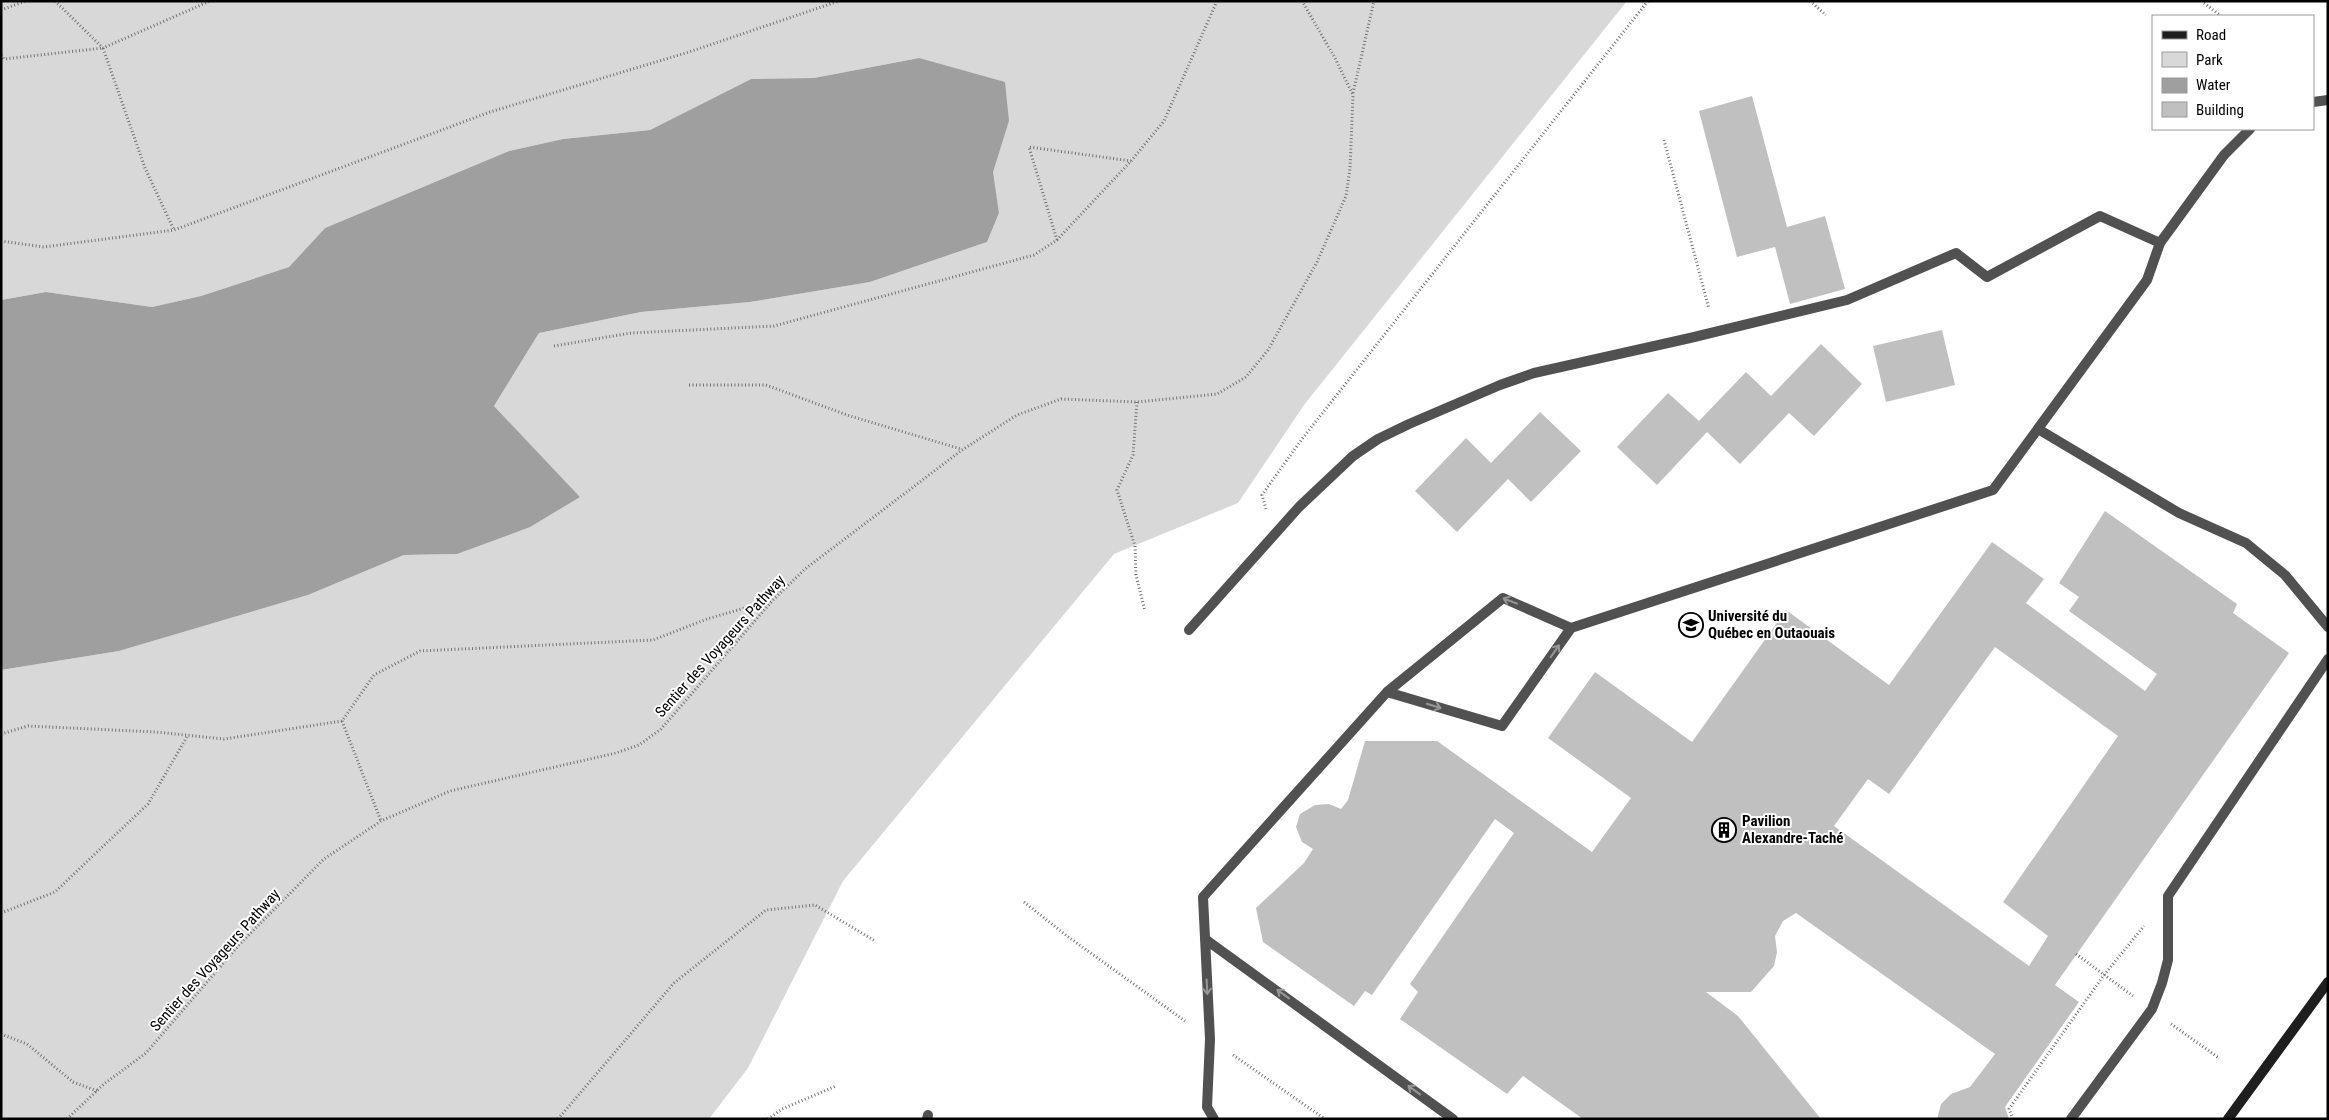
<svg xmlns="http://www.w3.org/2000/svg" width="2329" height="1120" viewBox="0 0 2329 1120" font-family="'Roboto Condensed',sans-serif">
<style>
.green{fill:#d8d8d8}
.water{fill:#9f9f9f}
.building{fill:#c0c0c0;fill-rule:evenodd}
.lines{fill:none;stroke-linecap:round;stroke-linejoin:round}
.path{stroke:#737373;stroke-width:3;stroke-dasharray:1 2.5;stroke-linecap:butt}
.lane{stroke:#515151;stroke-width:10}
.secondary{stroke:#1e1e1e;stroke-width:10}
.oneway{stroke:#979797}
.labels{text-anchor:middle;stroke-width:4;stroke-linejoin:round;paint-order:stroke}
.poi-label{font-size:15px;font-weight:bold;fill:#000;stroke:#fff;text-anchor:start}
.street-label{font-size:15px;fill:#000;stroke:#fff}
</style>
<rect width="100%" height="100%" fill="#fff"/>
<!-- green -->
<path class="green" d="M1 1H1627L1304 405 1238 503 1114 554 843 881 748 1068 709 1119H1V670L119 651 308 595 404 555 457 554 580 497 494 406 539 333 641 312 750 302 870 282 987 242 999 213 992 172 1009 121 919 58 814 78 751 79 650 130 563 139 509 151 325 228 289 267 201 296 152 307 46 292 1 300Z"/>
<!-- water -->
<path class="water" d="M919 58 1005 82 1009 121 993 172 999 213 987 242 870 282 750 302 641 312 539 333 494 406 580 497 530 527 457 554 404 555 308 595 119 651 1 670V300L46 292 152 307 201 296 289 267 325 228 509 151 563 139 650 130 751 79 814 78Z"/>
<!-- building -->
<path class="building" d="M1752 96 1787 227 1825 216 1845 289 1790 304 1775 247 1737 257 1699 111Z
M1942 330 1955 385 1886 402 1873 346Z
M1821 344 1862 384 1814 436 1789 413 1740 464 1707 432 1657 485 1617 447 1668 393 1699 421 1746 372 1771 396Z
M1540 412 1581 451 1531 502 1508 479 1457 532 1415 491 1466 438 1491 463Z
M2105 511 2237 604 2233 613 2289 653 2055 985 2079 1002 2005 1107 2009 1119H1937L1941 1104 1951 1094 1970 1087 1995 1054 1796 913 1783 921 1775 936 1777 952 1774 966 1751 992H1706L1738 1016 1821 1119H1583L1523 1076 1507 1094 1400 1019 1418 992 1410 984 1514 833 1495 819 1372 995 1365 991 1354 1006 1263 942 1256 908 1304 863 1313 849 1302 842 1296 827 1300 814 1315 805 1329 804 1341 809 1348 800 1365 741H1437L1592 852 1631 798 1548 738 1595 672 1692 742 1786 610 1889 685 1992 542 2044 579 2026 603 2145 691 2157 674 2069 611 2079 597 2059 583ZM1995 647 2118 736 2003 902 2048 936 2029 966 1834 826 1868 779 1889 794Z"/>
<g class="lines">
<!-- path -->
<path class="path" d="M55 1 103 48 210 1
M1810 1 1826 15
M2204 3 2221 16
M1 10 26 1
M1 55 4 59 103 48 145 168 174 230
M1353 93 1374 1
M1664 140 1709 309
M1057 240 1029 147 1131 161
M1 241 44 247 174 230 490 112 689 52 839 1
M554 346 631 333 774 326 1034 255 1057 240 1131 161 1164 121 1217 1
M689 385H766L847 415 961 449
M1137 402 1133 455 1117 490 1135 546 1136 575 1145 611
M1266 509 1262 495 1302 439 1648 1
M342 721 381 821
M1 734 28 726 156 732 224 739 342 721 374 675 420 651 653 640 707 619 772 600
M1024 902 1067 936 1185 1021
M1 913 55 892 96 853 148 804 188 735
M2076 954 2133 996
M2171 1024 2219 1058
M1 1034 27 1044 73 1082 97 1091
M1233 1055 1325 1119
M67 1119 104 1084 146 1053 239 945 324 859 381 821 450 791 616 753 639 745 661 729 773 600 805 569 962 450 1017 415 1061 399 1137 402 1217 394 1246 377 1268 350 1317 262 1346 196 1350 169 1353 95 1335 58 1302 1
M558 1119 674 983 766 910 815 905 875 941
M768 1119 782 1109 836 1086
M2013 1119 2009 1109 2104 975 2144 926"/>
<!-- lane -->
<path class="lane" d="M2313 102 2328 100
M2038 429 2179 513 2246 543 2285 575 2328 627
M1189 630 1299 507 1353 456 1378 439 1409 424 1500 385 1534 373 1690 338 1847 300 1956 253 1987 277 2100 216 2160 243
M1387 692 1502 726 1571 628 1993 490 2147 280 2160 243 2224 155 2250 129
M1205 939 1453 1119
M927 1119 928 1115
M1214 1119 1207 1107 1210 1039 1203 897 1387 692 1503 598 1571 628
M2071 1119 2152 1009 2162 983 2168 960V896L2328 659"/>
<!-- secondary -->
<path class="secondary" d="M2228 1119 2328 982"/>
</g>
<!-- one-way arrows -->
<defs><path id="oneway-shaft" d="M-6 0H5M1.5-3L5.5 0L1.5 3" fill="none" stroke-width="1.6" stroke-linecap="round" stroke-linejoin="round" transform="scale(1.25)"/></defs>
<g class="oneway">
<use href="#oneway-shaft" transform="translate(1510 601) rotate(-159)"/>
<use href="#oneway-shaft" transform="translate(1555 651) rotate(-55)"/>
<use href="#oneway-shaft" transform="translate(1434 706) rotate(17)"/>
<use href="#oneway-shaft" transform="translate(1207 987) rotate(87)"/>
<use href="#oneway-shaft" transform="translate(1283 994) rotate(-144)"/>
<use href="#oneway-shaft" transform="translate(1414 1090) rotate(-144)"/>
</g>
<!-- icons -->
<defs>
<symbol id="university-ring" viewBox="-11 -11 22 22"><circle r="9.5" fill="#fff" stroke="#000" stroke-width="1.5"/><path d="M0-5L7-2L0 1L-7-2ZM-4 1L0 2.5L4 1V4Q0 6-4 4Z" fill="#000"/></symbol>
<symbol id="building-ring" viewBox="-11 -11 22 22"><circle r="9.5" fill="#fff" stroke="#000" stroke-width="1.5"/><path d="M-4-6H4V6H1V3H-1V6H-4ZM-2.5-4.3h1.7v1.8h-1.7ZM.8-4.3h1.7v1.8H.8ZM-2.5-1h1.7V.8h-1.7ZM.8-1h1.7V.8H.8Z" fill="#000"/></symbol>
</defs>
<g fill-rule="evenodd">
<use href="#university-ring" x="1677" y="611" width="28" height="28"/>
<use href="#building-ring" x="1710" y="816" width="28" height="28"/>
</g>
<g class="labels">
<!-- poi labels -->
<g class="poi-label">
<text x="1708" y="621">Université du<tspan x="1708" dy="17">Québec en Outaouais</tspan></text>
<text x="1742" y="826">Pavilion<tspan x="1742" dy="17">Alexandre-Taché</tspan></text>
</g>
<!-- street labels -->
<g class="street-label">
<text transform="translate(720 646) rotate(-48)" y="5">Sentier des Voyageurs Pathway</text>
<text transform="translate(215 960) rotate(-48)" y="5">Sentier des Voyageurs Pathway</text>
</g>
</g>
<!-- border -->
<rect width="2329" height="1120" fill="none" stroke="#000000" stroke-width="5"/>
<!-- legend -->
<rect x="2152" y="15" width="162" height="115" fill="#ffffff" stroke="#999999"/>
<rect x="2162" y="31" width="25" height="8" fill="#1e1e1e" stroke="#999999"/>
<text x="2196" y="40" font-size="15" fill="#000000">Road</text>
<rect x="2162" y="52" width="25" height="15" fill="#d8d8d8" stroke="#999999"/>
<text x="2196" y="65" font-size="15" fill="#000000">Park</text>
<rect x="2162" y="78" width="25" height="15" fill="#9f9f9f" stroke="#999999"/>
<text x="2196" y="90" font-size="15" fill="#000000">Water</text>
<rect x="2162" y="102" width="25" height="15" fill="#c0c0c0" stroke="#999999"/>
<text x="2196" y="115" font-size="15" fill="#000000">Building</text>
</svg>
